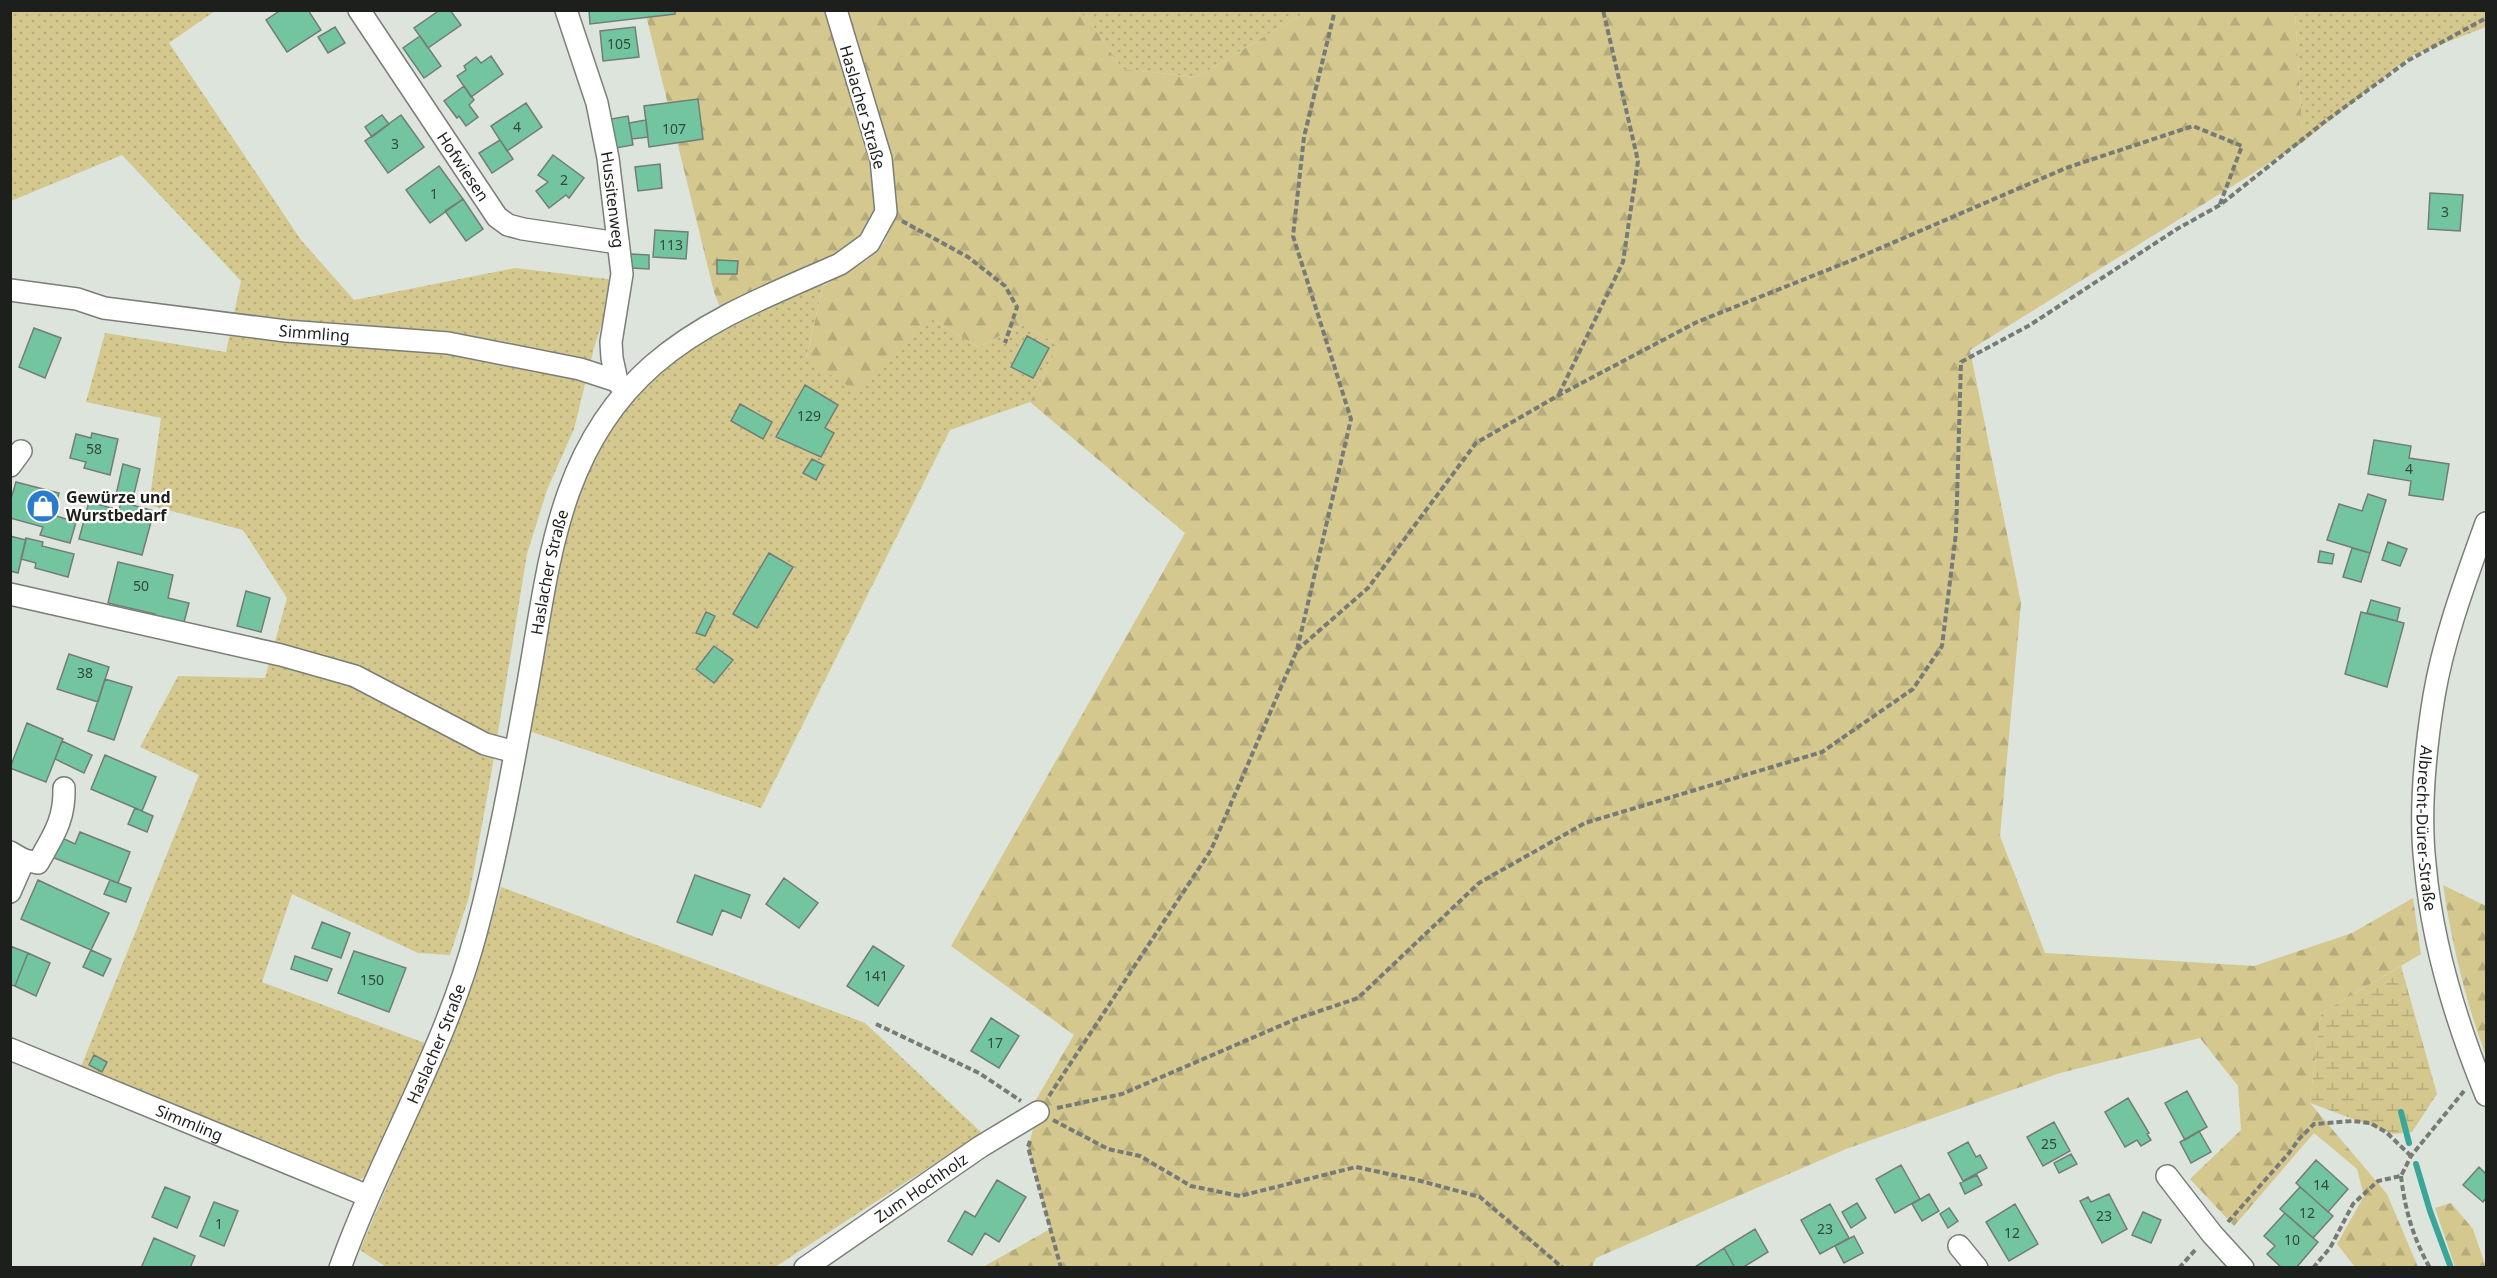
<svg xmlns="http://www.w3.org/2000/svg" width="2497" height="1278" viewBox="0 0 2497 1278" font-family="'Noto Sans',sans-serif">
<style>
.grass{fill:url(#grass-dots)}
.forest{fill:url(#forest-firs)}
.wetland{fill:url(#wetland-marsh)}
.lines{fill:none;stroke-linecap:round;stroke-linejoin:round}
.stream{stroke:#3aa599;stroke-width:6}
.building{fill:#73c59f;stroke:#737d78;stroke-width:1.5}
.minor-casing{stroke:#797f78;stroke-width:24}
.path{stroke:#777b76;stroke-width:4;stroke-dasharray:6 3;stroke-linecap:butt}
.minor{stroke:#fff;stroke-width:21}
.labels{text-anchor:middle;stroke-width:4.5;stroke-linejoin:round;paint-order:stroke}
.number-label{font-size:14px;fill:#32483d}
.street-label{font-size:16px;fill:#1d1f1c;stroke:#fff}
.poi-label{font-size:16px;font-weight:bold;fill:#1d1f1c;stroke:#fff;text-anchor:start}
</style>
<defs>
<pattern id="grass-dots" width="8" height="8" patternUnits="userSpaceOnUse" patternTransform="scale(1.5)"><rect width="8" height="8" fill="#d4c88f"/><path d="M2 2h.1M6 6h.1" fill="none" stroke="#b6ab7b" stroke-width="1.8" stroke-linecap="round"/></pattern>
<pattern id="forest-firs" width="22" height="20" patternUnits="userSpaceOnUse" patternTransform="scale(1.5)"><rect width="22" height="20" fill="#d4c88f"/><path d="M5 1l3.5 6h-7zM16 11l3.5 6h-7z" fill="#b6ab7b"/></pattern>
<pattern id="wetland-marsh" width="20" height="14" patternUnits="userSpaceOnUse" patternTransform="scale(1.5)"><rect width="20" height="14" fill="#d4c88f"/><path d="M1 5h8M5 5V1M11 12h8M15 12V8" fill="none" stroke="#b6ab7b"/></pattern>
</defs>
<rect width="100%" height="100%" fill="#dde4dc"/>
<!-- grass -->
<path class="grass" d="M11 11H215L169 43 301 240 354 300 515 268 616 280 594 348 574 429 547 490 527 554 491 775 469 897 450 955 418 953 292 894 262 982 430 1045 370 1174 353 1183 78 1074 199 775 140 747 178 676 265 678 287 598 243 530 149 505 161 418 86 402 105 333 226 352 241 281 122 155 11 201Z
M1074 11H1307L1197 77 1122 69 1088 18Z
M2295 11H2486V27L2411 56 2303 142Z
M826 273 806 358 932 319 978 347 1022 325 1059 345 1030 402 950 430 761 808 526 730 563 534 591 457 630 401 658 374 712 331Z
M501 887 865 1023 982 1133 775 1267H386L360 1250 473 984Z"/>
<!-- forest -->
<path class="forest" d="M645 11H827L878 173 879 209 867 241 724 317 714 292Z
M842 11H1074L1088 18 1122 69 1197 77 1307 11H2295L2303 142 1970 350 2021 603 2000 836 2045 953 2254 966 2352 933 2413 898 2421 954 2321 1013 2310 1103 2387 1194 2418 1267H2355L2337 1244 2364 1196 2357 1169 2314 1133 2234 1226 2190 1179 2241 1130 2238 1086 2200 1038 2060 1073 1846 1149 1596 1258 1592 1267H983L1050 1229 1028 1147 1038 1112 1034 1103 1074 1035 951 946 1185 533 1030 402 1059 345 1022 325 978 347 932 319 859 393 806 359 823 286 867 260 884 243 892 223 896 204 887 155Z
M2443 885 2486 906V1056C2465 1000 2452 944 2443 885Z
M2451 1203 2473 1229 2486 1267H2455L2435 1208Z"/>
<!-- wetland -->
<path class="wetland" d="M2401 966 2437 1094 2412 1132 2393 1134 2310 1103 2321 1013Z"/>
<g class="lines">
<!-- stream -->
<path class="stream" d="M2401 1112 2409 1143
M2416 1164 2430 1211 2451 1268"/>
</g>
<!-- building -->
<path class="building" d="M281 10H308L321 30 287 52 266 20Z
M440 10H450L461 25 428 48 414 28Z
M589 10H675V14L590 24Z
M335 27 345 43 328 53 318 37Z
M635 27 639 57 603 61 600 31Z
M420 36 441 66 424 78 403 48Z
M491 56 503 74 471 97 457 76 466 70 464 66 476 57 481 63Z
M464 86 474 100 469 105 478 117 466 126 459 116 457 118 444 101Z
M698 99 703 139 649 147 644 106Z
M526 103 542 127 507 151 491 126Z
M382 115 389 124 372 137 365 127Z
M401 115 424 147 388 173 365 141Z
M628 116 633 145 616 148 611 119Z
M646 120 648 137 632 139 629 123Z
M500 140 513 159 492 173 479 153Z
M553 155 584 178 569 198 566 195 549 208 536 191 548 182 538 175Z
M660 164 662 188 638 191 635 167Z
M439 166 463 199 430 223 406 190Z
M2430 193 2463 195 2460 231 2428 229Z
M463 199 483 229 466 241 445 211Z
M655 230 688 232 686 259 653 257Z
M631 254 649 255V269L631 268Z
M717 260 738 261 737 274H717Z
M34 328 61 338 45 378 19 367Z
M1027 336 1049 348 1033 378 1011 367Z
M805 385 838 405 825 428 834 433 821 457 776 437Z
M740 404 772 422 763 439 731 421Z
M92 433 118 439 110 475 84 468 86 462 70 458 76 434 91 438Z
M2374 440 2411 446 2409 458 2449 464 2443 500 2409 495 2411 481 2368 474Z
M812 459 824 465 816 480 803 473Z
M123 464 140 469 133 498 116 495Z
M16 482 59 493 53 515 76 522 70 543 40 535 43 527 10 518V502Z
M2368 494 2386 500 2370 553 2327 540 2339 504 2362 511Z
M89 502 119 510 121 502 154 511 142 555 79 539Z
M10 536 26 540 18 573 10 571Z
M26 538 43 542 42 546 74 554 68 577 35 568 36 563 21 559Z
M2388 542 2407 549 2400 566 2382 560Z
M2352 548 2370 553 2361 582 2343 577Z
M2320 551 2334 554 2332 564 2318 562Z
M769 553 793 567 757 628 733 614Z
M118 562 173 575 168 598 189 603 183 626 154 619 155 614 108 603Z
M246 591 270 598 261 632 237 626Z
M2371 600 2400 608 2397 621 2367 613Z
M706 612 715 616 705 636 696 633Z
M2361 612 2404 623 2387 687 2345 674Z
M714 646 733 660 714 683 696 669Z
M69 654 109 667 98 702 57 689Z
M105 679 132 687 114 740 88 731Z
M27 723 63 739 46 782 10 768Z
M62 741 92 755 84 773 55 759Z
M105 755 156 777 142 811 91 789Z
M135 808 153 816 147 832 128 824Z
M80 832 130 852 118 883 52 857 60 837 75 844Z
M695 875 750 895 741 918 722 910 712 935 677 922Z
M784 878 818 903 799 928 766 904Z
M38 880 109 913 91 950 21 919Z
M110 880 131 888 126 902 104 894Z
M322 922 350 933 341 958 312 948Z
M10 946 28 953 15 986 10 985Z
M873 946 904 966 878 1006 847 986Z
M91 950 111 959 103 976 83 967Z
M354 951 406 968 389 1012 338 993Z
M28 953 50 963 36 996 15 986Z
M295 956 332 969 327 981 291 969Z
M991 1018 1019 1036 999 1068 971 1051Z
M94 1055 107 1062 102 1072 89 1065Z
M2187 1091 2207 1127 2185 1140 2165 1103Z
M2128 1098 2149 1133 2147 1134 2151 1140 2141 1146 2137 1140 2125 1147 2105 1112Z
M2054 1122 2070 1151 2043 1166 2027 1137Z
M2199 1131 2211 1152 2191 1163 2180 1142Z
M1968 1142 1976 1157 1980 1155 1987 1168 1963 1181 1948 1153Z
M2071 1154 2077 1164 2059 1173 2054 1163Z
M2316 1160 2348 1189 2328 1212 2296 1183Z
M1901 1165 1920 1199 1895 1213 1876 1179Z
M2479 1167 2486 1174V1198L2483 1202 2463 1185Z
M1977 1175 1982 1185 1965 1194 1960 1183Z
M997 1180 1026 1197 999 1242 985 1233 972 1255 948 1241 965 1211 975 1217Z
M165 1187 190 1197 177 1228 152 1217Z
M2300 1187 2333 1216 2313 1238 2280 1209Z
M1929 1194 1939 1211 1922 1221 1912 1204Z
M2109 1194 2127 1229 2102 1243 2080 1201 2088 1197 2091 1202Z
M214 1202 238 1211 224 1246 200 1236Z
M1857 1203 1866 1218 1851 1228 1842 1212Z
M1830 1204 1849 1238 1820 1254 1801 1220Z
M2015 1204 2038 1244 2009 1261 1986 1222Z
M1949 1208 1958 1221 1948 1228 1940 1214Z
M2143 1212 2161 1220 2151 1243 2132 1235Z
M2285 1213 2318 1242 2296 1268H2282L2267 1254 2275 1246 2264 1236Z
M1755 1229 1768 1252 1742 1268H1735L1724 1248Z
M1854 1236 1863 1253 1844 1263 1835 1246Z
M154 1238 195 1256 190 1268H141Z
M1724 1248 1735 1268H1695V1267Z"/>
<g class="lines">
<defs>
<g id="minor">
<path id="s1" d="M359 10 497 217 508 225 523 229 618 243"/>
<path id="s2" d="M566 10 597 103 608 158 622 274 611 342 612 358 617 381 623 389"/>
<path id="s3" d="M10 290 77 299 104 308 286 331 448 343 580 369 617 381"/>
<path d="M10 466 21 451"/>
<path id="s4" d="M2486 523C2466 579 2444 637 2434 696 2425 751 2419 809 2425 864 2432 943 2456 1022 2486 1095"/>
<path d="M10 594 281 655 355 676 485 744 515 752"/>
<path d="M10 852 24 860 10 892"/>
<path d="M24 860 38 863C53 836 65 820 64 788"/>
<path id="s5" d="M10 1049 368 1196"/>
<path d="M2167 1176 2212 1234 2243 1268"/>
<path d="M1959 1246 1977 1268"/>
<path id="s6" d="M340 1268C381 1154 445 1050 476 933 498 851 513 766 528 683 549 565 557 449 653 365 707 318 775 293 840 264L869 243 886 212 881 159 836 10"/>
<path id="s7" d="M805 1268 980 1147 1038 1112"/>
</g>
</defs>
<!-- minor casing -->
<use href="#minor" class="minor-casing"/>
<!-- path -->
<path class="path" d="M902 221 968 257 1005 286 1017 307 1005 343
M1559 394 1623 262 1638 161 1603 10
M1297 650 1368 588 1476 443 1559 395 1697 322 1855 259 2066 168 2193 126 2242 146 2220 204
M876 1024 979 1073 1021 1101
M1049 1096 1211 850 1297 650 1351 419 1293 236 1304 137 1335 10
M1057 1108 1122 1094 1296 1019 1358 998 1479 883 1585 823 1822 752 1913 689 1942 646 1956 533 1961 362 2030 325 2177 229 2220 205 2323 123 2409 60 2486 18
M1053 1120 1108 1149 1140 1156 1191 1186 1240 1196 1356 1167 1417 1180 1480 1197 1563 1268
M1030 1141 1028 1147 1061 1268
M2401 1176C2405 1210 2413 1238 2430 1268
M2228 1222 2289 1153 2299 1139 2314 1124 2353 1121 2370 1123 2386 1132 2411 1156
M2179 1268 2197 1248
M2313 1268 2330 1248 2353 1204 2378 1181 2401 1176 2411 1156 2464 1091"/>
<!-- minor -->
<use href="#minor" class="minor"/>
</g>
<!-- icons -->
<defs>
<symbol id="shop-disc" viewBox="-11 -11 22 22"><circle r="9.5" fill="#297ccb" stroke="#fff"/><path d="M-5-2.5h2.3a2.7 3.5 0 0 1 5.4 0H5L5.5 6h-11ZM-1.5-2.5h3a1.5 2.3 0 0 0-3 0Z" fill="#fff"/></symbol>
</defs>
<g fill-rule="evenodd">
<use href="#shop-disc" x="24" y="487" width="38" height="38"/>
</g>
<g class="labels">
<!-- number labels -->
<g class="number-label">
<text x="619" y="49">105</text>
<text x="517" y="132">4</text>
<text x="674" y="134">107</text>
<text x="395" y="149">3</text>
<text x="564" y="185">2</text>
<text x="434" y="199">1</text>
<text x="2445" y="217">3</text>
<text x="671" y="250">113</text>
<text x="809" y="421">129</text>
<text x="94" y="454">58</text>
<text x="2409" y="474">4</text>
<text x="141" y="591">50</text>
<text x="85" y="678">38</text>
<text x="876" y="981">141</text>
<text x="372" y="985">150</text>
<text x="995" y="1048">17</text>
<text x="2049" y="1149">25</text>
<text x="2321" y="1190">14</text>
<text x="2307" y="1218">12</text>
<text x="2104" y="1221">23</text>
<text x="219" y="1229">1</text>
<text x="1825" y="1234">23</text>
<text x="2012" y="1238">12</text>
<text x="2292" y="1245">10</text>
</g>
<!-- street labels -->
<g class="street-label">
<text transform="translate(863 107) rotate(74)" y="6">Haslacher Straße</text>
<text dy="6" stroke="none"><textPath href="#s1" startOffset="188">Hofwiesen</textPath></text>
<text dy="6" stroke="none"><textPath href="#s2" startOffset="196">Hussitenweg</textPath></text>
<text dy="6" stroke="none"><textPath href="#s3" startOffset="308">Simmling</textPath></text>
<text dy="6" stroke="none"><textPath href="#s6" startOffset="730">Haslacher Straße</textPath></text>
<text dy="6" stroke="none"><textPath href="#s4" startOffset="314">Albrecht-Dürer-Straße</textPath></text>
<text dy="6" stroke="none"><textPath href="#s6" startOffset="244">Haslacher Straße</textPath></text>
<text dy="6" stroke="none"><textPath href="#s5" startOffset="194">Simmling</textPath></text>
<text dy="6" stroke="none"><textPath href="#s7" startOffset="141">Zum Hochholz</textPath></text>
</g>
<!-- poi labels -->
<g class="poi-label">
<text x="66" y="503">Gewürze und<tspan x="66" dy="18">Wurstbedarf</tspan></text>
</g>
</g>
<!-- border -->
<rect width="2497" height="1278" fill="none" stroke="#1d1f1c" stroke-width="24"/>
</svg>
